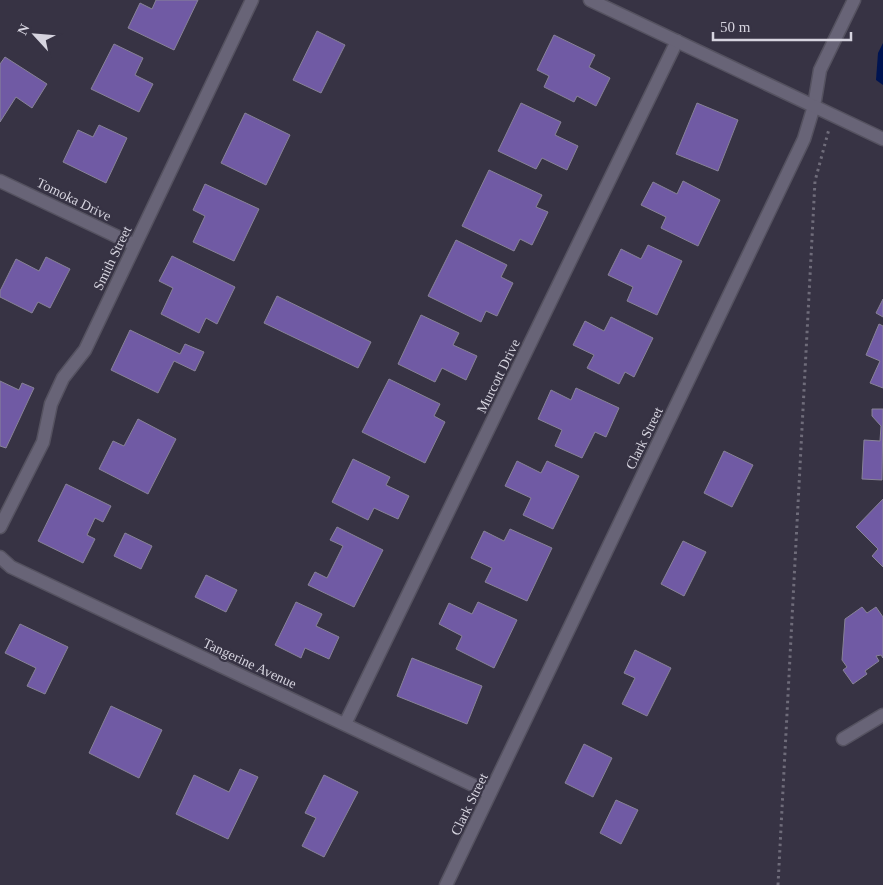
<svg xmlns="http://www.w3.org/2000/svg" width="883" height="885" viewBox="0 0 883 885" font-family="'Times New Roman',serif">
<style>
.water{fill:#001451}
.building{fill:#705aa4;stroke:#888397}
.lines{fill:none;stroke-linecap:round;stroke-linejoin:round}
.minor-casing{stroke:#555260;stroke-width:15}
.tertiary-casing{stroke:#555260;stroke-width:15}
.path{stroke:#6f6c7a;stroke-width:3;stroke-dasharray:2.5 4;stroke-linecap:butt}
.minor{stroke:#686477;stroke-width:12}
.tertiary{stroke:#686477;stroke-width:12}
.labels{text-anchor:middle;stroke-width:4.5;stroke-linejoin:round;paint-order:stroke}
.street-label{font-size:14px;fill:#d6d4df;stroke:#373344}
</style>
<rect width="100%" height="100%" fill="#373344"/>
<!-- water -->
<path class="water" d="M883 43V85L876 80 878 53Z"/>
<!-- building -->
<path class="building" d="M156 0H198L174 50 128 28 140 3 152 9Z
M317 31 345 45 321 93 293 80Z
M554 35 595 55 589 67 610 78 596 106 577 96 574 102 544 87 549 76 537 70Z
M114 44 143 58 135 75 153 84 139 112 91 89Z
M5 57 47 84 32 108 16 97 0 122V64Z
M521 103 561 122 555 135 578 146 567 170 542 158 536 169 498 151Z
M697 103 738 120 718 171 676 154Z
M245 113 290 135 266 185 221 163Z
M99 125 127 138 106 183 63 162 78 130 93 137Z
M489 170 542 195 536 207 548 212 532 245 520 239 514 251 462 226Z
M683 181 720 200 698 246 661 228 666 217 641 205 653 182 677 194Z
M205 184 259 209 234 261 193 242 205 216 193 210Z
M456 240 507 265 501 277 513 283 497 316 486 311 481 322 428 296Z
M648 245 682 261 657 315 627 301 633 287 608 275 621 249 641 259Z
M172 256 235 287 217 324 206 318 199 333 161 314 173 288 159 281Z
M46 257 70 269 50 308 38 302 32 313 0 297V291L16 259 39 271Z
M277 296 371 342 358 368 264 323Z
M883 299V317L876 313Z
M421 315 459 333 453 345 477 356 466 380 442 368 435 382 398 364Z
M611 317 653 338 634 377 625 372 619 384 587 368 594 355 573 345 585 321 604 331Z
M879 324 883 326V388L870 383 880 361 866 355Z
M130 330 180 354 185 344 204 352 195 371 174 361 158 393 111 370Z
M389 379 440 404 434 416 445 422 425 463 362 432Z
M0 381 19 390 22 383 34 388 6 448 0 446Z
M576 388 619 408 606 437 595 432 582 458 555 446 562 430 538 419 551 390 571 400Z
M872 409H883L882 480 862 479 864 440 880 441 881 426 872 416Z
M138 419 176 439 148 494 99 469 113 441 124 446Z
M724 451 753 465 732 507 704 493Z
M353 459 390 477 386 485 409 496 398 519 374 508 368 520 332 502Z
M517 461 541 473 547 461 579 476 553 529 523 515 531 498 505 486Z
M66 484 111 506 103 522 95 518 87 535 95 539 83 563 38 541Z
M883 499V567L872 556 878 549 856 527Z
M337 527 383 550 354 607 308 585 315 572 327 578 343 546 330 540Z
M510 529 552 548 527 601 485 582 492 568 471 558 484 531 504 541Z
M125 533 152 546 141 569 114 556Z
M683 541 706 552 684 596 661 584Z
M206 575 237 590 226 612 195 597Z
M296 602 322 614 316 626 339 637 329 659 305 648 301 658 275 645Z
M478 602 517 620 494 668 456 649 462 636 439 624 449 603 472 614Z
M862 607 867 613 876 607 883 617V658L881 655 876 656 879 661 865 671 867 674 853 684 843 670 847 667 842 660 845 619Z
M20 624 68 647 45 694 27 686 36 668 5 653Z
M635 650 671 668 647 716 622 704 635 678 624 673Z
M412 658 482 686 467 724 397 696Z
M111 706 162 730 139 778 89 753Z
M584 744 612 758 593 797 565 783Z
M240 769 258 777 228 839 176 814 194 775 229 792Z
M324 775 358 792 324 857 302 846 316 818 305 813Z
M616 800 638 810 621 844 600 833Z"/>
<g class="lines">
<defs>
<path id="minor" d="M0 181 135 245
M0 527 43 442 51 404 63 378 85 350 252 0
M0 557 11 567 490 793
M345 724 677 41
M843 739 883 715
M446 885 804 139 814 106 820 70 854 0"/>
<path id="tertiary" d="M590 0 883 139"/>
</defs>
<!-- minor casing -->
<use href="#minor" class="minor-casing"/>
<!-- tertiary casing -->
<use href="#tertiary" class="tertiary-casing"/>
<!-- path -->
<path class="path" d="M778 885 815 181 829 129"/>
<!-- minor -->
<use href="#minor" class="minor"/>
<!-- tertiary -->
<use href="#tertiary" class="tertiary"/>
</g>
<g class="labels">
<!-- street labels -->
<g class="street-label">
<text transform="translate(74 199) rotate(26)" y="5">Tomoka Drive</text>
<text transform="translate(112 258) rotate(-64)" y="5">Smith Street</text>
<text transform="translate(498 376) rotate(-64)" y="5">Murcott Drive</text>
<text transform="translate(644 438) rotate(-64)" y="5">Clark Street</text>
<text transform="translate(250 663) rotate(25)" y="5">Tangerine Avenue</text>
<text transform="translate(469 804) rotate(-64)" y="5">Clark Street</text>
</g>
</g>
<!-- north arrow -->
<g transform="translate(35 35) rotate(296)" stroke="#373344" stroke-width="4" paint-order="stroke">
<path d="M0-4L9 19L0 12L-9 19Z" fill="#d6d4df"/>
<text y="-8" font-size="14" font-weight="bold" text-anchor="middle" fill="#d6d4df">N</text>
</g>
<!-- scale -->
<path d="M713 32v8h138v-8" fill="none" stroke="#d6d4df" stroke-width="2.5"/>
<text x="720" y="32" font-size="15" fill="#d6d4df" stroke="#373344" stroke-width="4" paint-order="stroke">50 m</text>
</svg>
